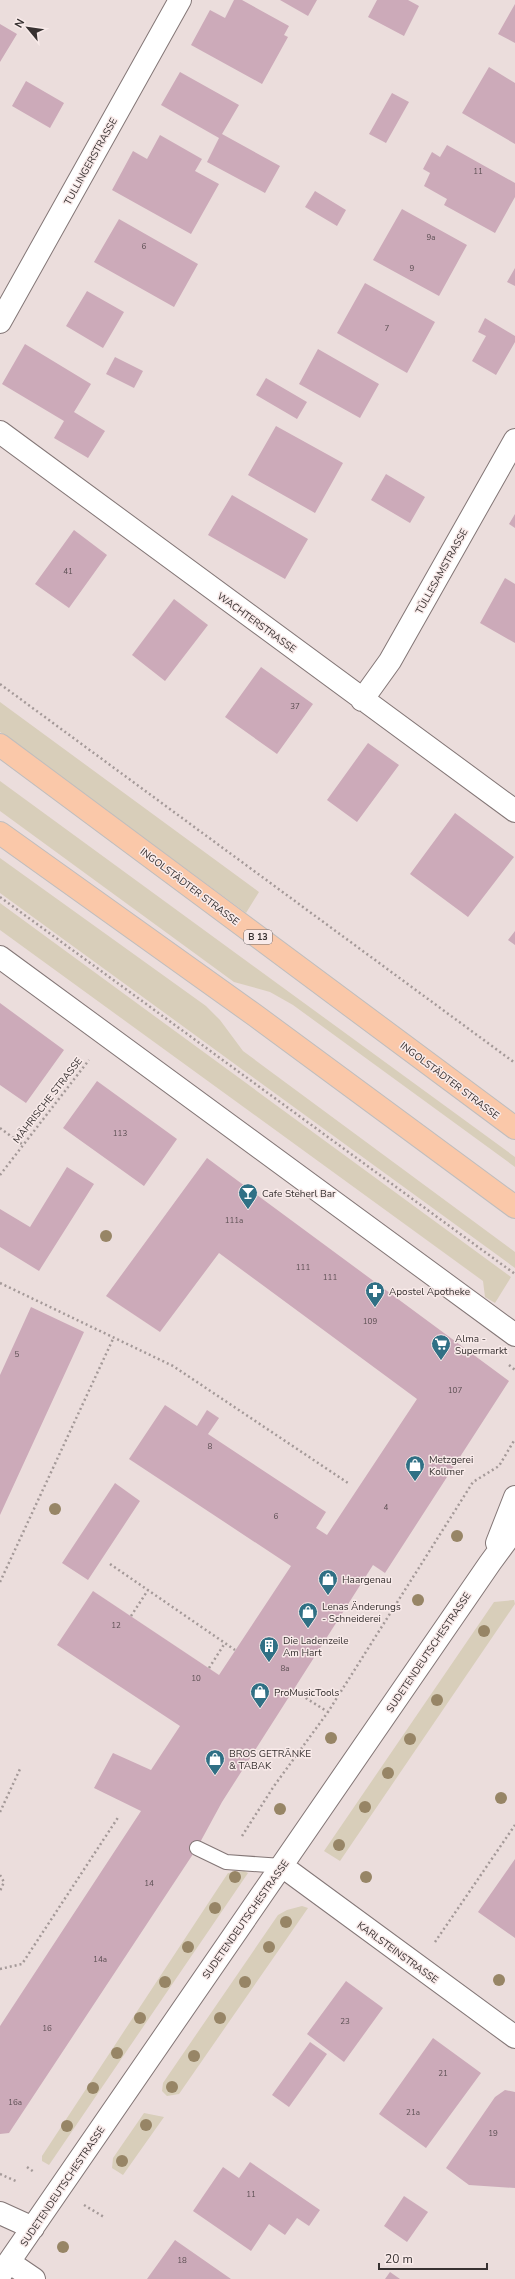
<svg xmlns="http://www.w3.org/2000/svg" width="515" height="2279" viewBox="0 0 515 2279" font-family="'Nunito Sans',sans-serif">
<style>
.green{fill:#d8ceba}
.building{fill:#ccaab9}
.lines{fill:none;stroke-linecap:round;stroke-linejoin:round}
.lane-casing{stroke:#837676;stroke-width:16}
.street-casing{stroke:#837676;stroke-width:24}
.primary-casing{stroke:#bfbdbd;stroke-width:24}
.path{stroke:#a49998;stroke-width:2.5;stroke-dasharray:2 3;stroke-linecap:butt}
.lane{stroke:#fff;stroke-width:14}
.street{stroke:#fff;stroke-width:22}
.primary{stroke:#fac8a9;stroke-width:22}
.tree{fill:#978566}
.labels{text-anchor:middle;stroke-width:3;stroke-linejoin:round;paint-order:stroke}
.number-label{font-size:8px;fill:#5c4f53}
.shield{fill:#f8eae9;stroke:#716868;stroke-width:1}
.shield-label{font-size:9px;font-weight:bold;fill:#373131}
.street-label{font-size:10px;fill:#373131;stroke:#f8eae9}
.poi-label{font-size:10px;fill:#373131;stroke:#f8eae9;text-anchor:start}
</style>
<rect width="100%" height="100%" fill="#ebdddc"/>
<!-- green -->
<path class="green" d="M0 702 259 892 246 913 0 732Z
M0 781 515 1157V1167L293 1005 270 992 234 982 0 811Z
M0 858 206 1006 220 1020 243 1051 515 1252V1268L0 893Z
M0 903 511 1277 495 1303 485 1297 483 1281 0 930Z
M514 1600 515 1604 340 1861 324 1851 494 1602Z
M244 1871 248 1873 49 2165 42 2161V2156L228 1873Z
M302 1906 308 1908 179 2094 167 2096 162 2091 163 2083 278 1915 287 1910Z
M144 2113 164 2117 123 2175 112 2168 113 2158Z"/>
<!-- building -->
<path class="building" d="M234 0H242L289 26 284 35 288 37 262 84 191 45 210 10 225 18Z
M280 0H317L308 16Z
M377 0H408L419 6 404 36 368 17Z
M515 4V43L498 34Z
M0 24 17 34 0 62Z
M489 67 515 83V144L462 113Z
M180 72 239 105 222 134 280 166 265 193 207 162 219 138 161 105Z
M26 81 64 103 50 128 12 106Z
M392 93 409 102 386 143 369 134Z
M160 135 202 159 195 171 219 184 191 234 112 190 133 151 147 159Z
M447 145 515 183V197L495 233 444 205 447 199 424 186 430 173 423 169 432 152 440 157Z
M315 191 346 210 337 226 305 207Z
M402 209 467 245 439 296 373 260Z
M119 219 198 264 174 307 94 262Z
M515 268V286L507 282Z
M365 283 435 322 407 373 337 333Z
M87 291 124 312 103 348 66 326Z
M485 318 515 336V342L496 375 472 361 486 336 478 332Z
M25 344 91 384 74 412 105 431 88 458 54 438 64 421 2 384Z
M318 349 379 384 360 418 299 384Z
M115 357 143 371 134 388 106 374Z
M266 378 307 402 297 419 256 395Z
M276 426 343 463 315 513 248 475Z
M386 474 425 497 410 523 371 500Z
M232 495 308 539 285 579 208 535Z
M515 514V528L509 524Z
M74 530 107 555 69 608 35 584Z
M505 578 515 584V643L480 623Z
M174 599 208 625 165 681 132 655Z
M261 667 313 704 277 754 225 717Z
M368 743 399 765 357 822 327 800Z
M455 813 514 857 468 917 410 874Z
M515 931V945L508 940Z
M0 1003 64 1050 26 1103 0 1085Z
M97 1081 177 1139 144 1186 63 1128Z
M207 1158 509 1381 385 1573 373 1565 222 1802 197 1848 9 2133 0 2134V2026L141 1811 94 1788 113 1753 151 1770 180 1726 57 1645 93 1591 219 1675 291 1566 129 1459 165 1405 197 1426 207 1410 219 1418 208 1434 326 1512 316 1528 327 1535 417 1399 219 1253 160 1332 106 1296Z
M67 1167 94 1184 39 1271 0 1247V1209L30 1227Z
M31 1307 84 1332 0 1515V1375Z
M115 1483 140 1501 88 1580 62 1563Z
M515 1859V1938L478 1912Z
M346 1981 383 2008 344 2062 307 2034Z
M433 2038 481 2073 426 2148 379 2114Z
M310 2042 327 2054 289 2107 272 2095Z
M505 2090 515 2092V2188L469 2185 446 2168 495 2097Z
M250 2162 320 2210 309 2226 297 2218 285 2235 269 2224 251 2251 193 2211 223 2167 239 2178Z
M404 2196 428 2212 407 2242 384 2226Z
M175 2240 231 2279H147Z
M390 2272 400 2279H385Z"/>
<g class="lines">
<defs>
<path id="lane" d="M197 1848 226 1862 282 1866"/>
<path id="street" d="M0 322 180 0
M0 432 515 811
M362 700 390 661 515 440
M0 957 515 1335
M497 1543 515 1497
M282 1866 515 2037
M0 2213 33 2228
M9 2262 34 2279
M0 2275 490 1563 515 1529"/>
<path id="primary" d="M0 745 515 1128
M0 833 256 1016 515 1207"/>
</defs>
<!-- lane casing -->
<use href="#lane" class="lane-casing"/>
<!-- street casing -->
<use href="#street" class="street-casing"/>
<!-- primary casing -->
<use href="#primary" class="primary-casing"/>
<!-- path -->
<path class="path" d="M0 684 515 1063
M0 897 515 1274
M0 1128 23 1145
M0 1175 89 1060
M0 1283 173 1366 348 1483
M509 1365 515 1370
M110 1564 235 1650
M0 1582 113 1339
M131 1616 148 1590
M209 1668 225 1643
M293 1690 328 1712
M0 1812 20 1769
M242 1836 274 1786 328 1712 473 1482 499 1466 515 1439
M0 1875 4 1882 0 1891
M435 1942 515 1825
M0 1969 22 1964 119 1816
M27 2167 34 2172
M0 2174 18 2182
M84 2205 104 2217"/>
<!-- lane -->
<use href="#lane" class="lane"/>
<!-- street -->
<use href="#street" class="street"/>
<!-- primary -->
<use href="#primary" class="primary"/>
</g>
<!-- trees -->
<g class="tree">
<circle cx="106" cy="1236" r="6"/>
<circle cx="55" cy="1509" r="6"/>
<circle cx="457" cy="1536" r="6"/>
<circle cx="418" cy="1600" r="6"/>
<circle cx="484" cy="1631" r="6"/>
<circle cx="437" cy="1700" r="6"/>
<circle cx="331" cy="1738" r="6"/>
<circle cx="410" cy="1739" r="6"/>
<circle cx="388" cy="1773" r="6"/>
<circle cx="501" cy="1798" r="6"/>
<circle cx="365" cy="1807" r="6"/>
<circle cx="280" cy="1809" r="6"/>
<circle cx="339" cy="1845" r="6"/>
<circle cx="235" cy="1877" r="6"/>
<circle cx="366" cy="1877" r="6"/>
<circle cx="215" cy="1908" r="6"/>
<circle cx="286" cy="1922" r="6"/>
<circle cx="188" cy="1947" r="6"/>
<circle cx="269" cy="1947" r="6"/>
<circle cx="499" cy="1980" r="6"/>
<circle cx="165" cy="1982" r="6"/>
<circle cx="245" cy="1982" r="6"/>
<circle cx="140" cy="2018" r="6"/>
<circle cx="220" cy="2018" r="6"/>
<circle cx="117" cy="2053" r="6"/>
<circle cx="194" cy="2056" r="6"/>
<circle cx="172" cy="2087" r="6"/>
<circle cx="93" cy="2088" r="6"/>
<circle cx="146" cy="2125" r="6"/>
<circle cx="67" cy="2126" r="6"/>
<circle cx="122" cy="2161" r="6"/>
<circle cx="63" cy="2247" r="6"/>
</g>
<!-- icons -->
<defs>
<symbol id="bar-pin" viewBox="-11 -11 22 30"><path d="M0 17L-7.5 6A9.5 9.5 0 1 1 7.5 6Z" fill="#307085" stroke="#f8eae9"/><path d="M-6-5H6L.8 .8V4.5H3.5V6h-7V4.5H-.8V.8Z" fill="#fff"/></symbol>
<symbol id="pharmacy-pin" viewBox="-11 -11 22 30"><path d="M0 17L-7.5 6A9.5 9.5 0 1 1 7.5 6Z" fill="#307085" stroke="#f8eae9"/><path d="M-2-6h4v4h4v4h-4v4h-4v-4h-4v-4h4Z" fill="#fff"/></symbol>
<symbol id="supermarket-pin" viewBox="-11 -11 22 30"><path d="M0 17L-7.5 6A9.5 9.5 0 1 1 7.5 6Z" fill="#307085" stroke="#f8eae9"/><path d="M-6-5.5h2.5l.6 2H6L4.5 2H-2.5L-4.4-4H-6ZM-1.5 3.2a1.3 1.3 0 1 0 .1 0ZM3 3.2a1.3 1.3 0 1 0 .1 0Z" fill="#fff"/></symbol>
<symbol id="shop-pin" viewBox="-11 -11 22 30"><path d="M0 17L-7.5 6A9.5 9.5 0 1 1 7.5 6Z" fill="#307085" stroke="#f8eae9"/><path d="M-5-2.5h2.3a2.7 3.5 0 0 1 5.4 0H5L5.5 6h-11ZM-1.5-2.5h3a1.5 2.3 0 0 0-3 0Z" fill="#fff"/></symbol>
<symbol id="building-pin" viewBox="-11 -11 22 30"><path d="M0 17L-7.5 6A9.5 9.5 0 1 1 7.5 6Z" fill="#307085" stroke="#f8eae9"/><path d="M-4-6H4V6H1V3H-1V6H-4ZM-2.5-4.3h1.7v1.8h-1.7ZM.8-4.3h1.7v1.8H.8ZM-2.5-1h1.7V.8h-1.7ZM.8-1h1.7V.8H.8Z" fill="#fff"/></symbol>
</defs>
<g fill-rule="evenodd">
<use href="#bar-pin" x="237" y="1182" width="22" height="30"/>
<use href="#pharmacy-pin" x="364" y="1280" width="22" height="30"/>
<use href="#supermarket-pin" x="430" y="1333" width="22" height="30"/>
<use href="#shop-pin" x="404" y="1454" width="22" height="30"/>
<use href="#shop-pin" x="317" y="1568" width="22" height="30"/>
<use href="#shop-pin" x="297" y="1601" width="22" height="30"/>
<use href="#building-pin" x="258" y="1635" width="22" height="30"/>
<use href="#shop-pin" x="249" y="1681" width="22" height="30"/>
<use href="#shop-pin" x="204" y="1748" width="22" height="30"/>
</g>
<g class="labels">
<!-- number labels -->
<g class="number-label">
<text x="478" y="174">11</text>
<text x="431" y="240">9a</text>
<text x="144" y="249">6</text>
<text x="412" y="271">9</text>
<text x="387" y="331">7</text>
<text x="68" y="574">41</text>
<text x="295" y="709">37</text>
<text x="120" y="1136">113</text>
<text x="234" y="1223">111a</text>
<text x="303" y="1270">111</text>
<text x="330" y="1280">111</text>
<text x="370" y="1324">109</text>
<text x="17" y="1357">5</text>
<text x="455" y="1393">107</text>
<text x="210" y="1449">8</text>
<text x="386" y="1510">4</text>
<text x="276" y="1519">6</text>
<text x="116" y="1628">12</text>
<text x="285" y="1671">8a</text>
<text x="196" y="1681">10</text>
<text x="149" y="1886">14</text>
<text x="100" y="1962">14a</text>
<text x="345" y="2024">23</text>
<text x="47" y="2031">16</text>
<text x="443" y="2076">21</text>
<text x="15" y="2105">16a</text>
<text x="413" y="2115">21a</text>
<text x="493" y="2136">19</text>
<text x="251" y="2197">11</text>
<text x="182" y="2263">18</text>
</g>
<!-- shield labels -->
<rect class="shield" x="244" y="930" width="28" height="14" rx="3"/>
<g class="shield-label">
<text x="258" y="940">B 13</text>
</g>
<!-- street labels -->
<g class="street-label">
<text transform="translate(90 161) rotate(-61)" y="4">TULLINGERSTRASSE</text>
<text transform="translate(441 571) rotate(-61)" y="4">TÜLLESAMSTRASSE</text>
<text transform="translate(257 622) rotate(36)" y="4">WACHTERSTRASSE</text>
<text transform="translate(190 886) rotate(37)" y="4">INGOLSTÄDTER STRASSE</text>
<text transform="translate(450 1080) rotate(37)" y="4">INGOLSTÄDTER STRASSE</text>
<text transform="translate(47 1100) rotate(-52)" y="4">MÄHRISCHE STRASSE</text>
<text transform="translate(428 1652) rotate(-56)" y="4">SUDETENDEUTSCHESTRASSE</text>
<text transform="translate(245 1919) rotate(-55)" y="4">SUDETENDEUTSCHESTRASSE</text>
<text transform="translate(398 1952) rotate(36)" y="4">KARLSTEINSTRASSE</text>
<text transform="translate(62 2186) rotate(-56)" y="4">SUDETENDEUTSCHESTRASSE</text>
</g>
<!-- poi labels -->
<g class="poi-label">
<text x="262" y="1197">Cafe Steherl Bar</text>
<text x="389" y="1295">Apostel Apotheke</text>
<text x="455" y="1342">Alma -<tspan x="455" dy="12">Supermarkt</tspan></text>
<text x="429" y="1463">Metzgerei<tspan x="429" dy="12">Kollmer</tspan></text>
<text x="342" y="1583">Haargenau</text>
<text x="322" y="1610">Lenas Änderungs<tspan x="322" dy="12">- Schneiderei</tspan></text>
<text x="283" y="1644">Die Ladenzeile<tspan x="283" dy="12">Am Hart</tspan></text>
<text x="274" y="1696">ProMusicTools</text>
<text x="229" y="1757">BROS GETRÄNKE<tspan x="229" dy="12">&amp; TABAK</tspan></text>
</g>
</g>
<!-- north arrow -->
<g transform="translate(28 28) rotate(299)" stroke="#f8eae9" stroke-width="3" paint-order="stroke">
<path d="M0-3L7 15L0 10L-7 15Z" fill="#373131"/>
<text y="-6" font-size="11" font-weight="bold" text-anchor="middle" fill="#373131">N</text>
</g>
<!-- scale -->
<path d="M379 2263v6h108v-6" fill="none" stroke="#373131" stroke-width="2"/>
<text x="385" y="2263" font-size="12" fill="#373131" stroke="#f8eae9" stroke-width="3" paint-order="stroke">20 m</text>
</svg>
